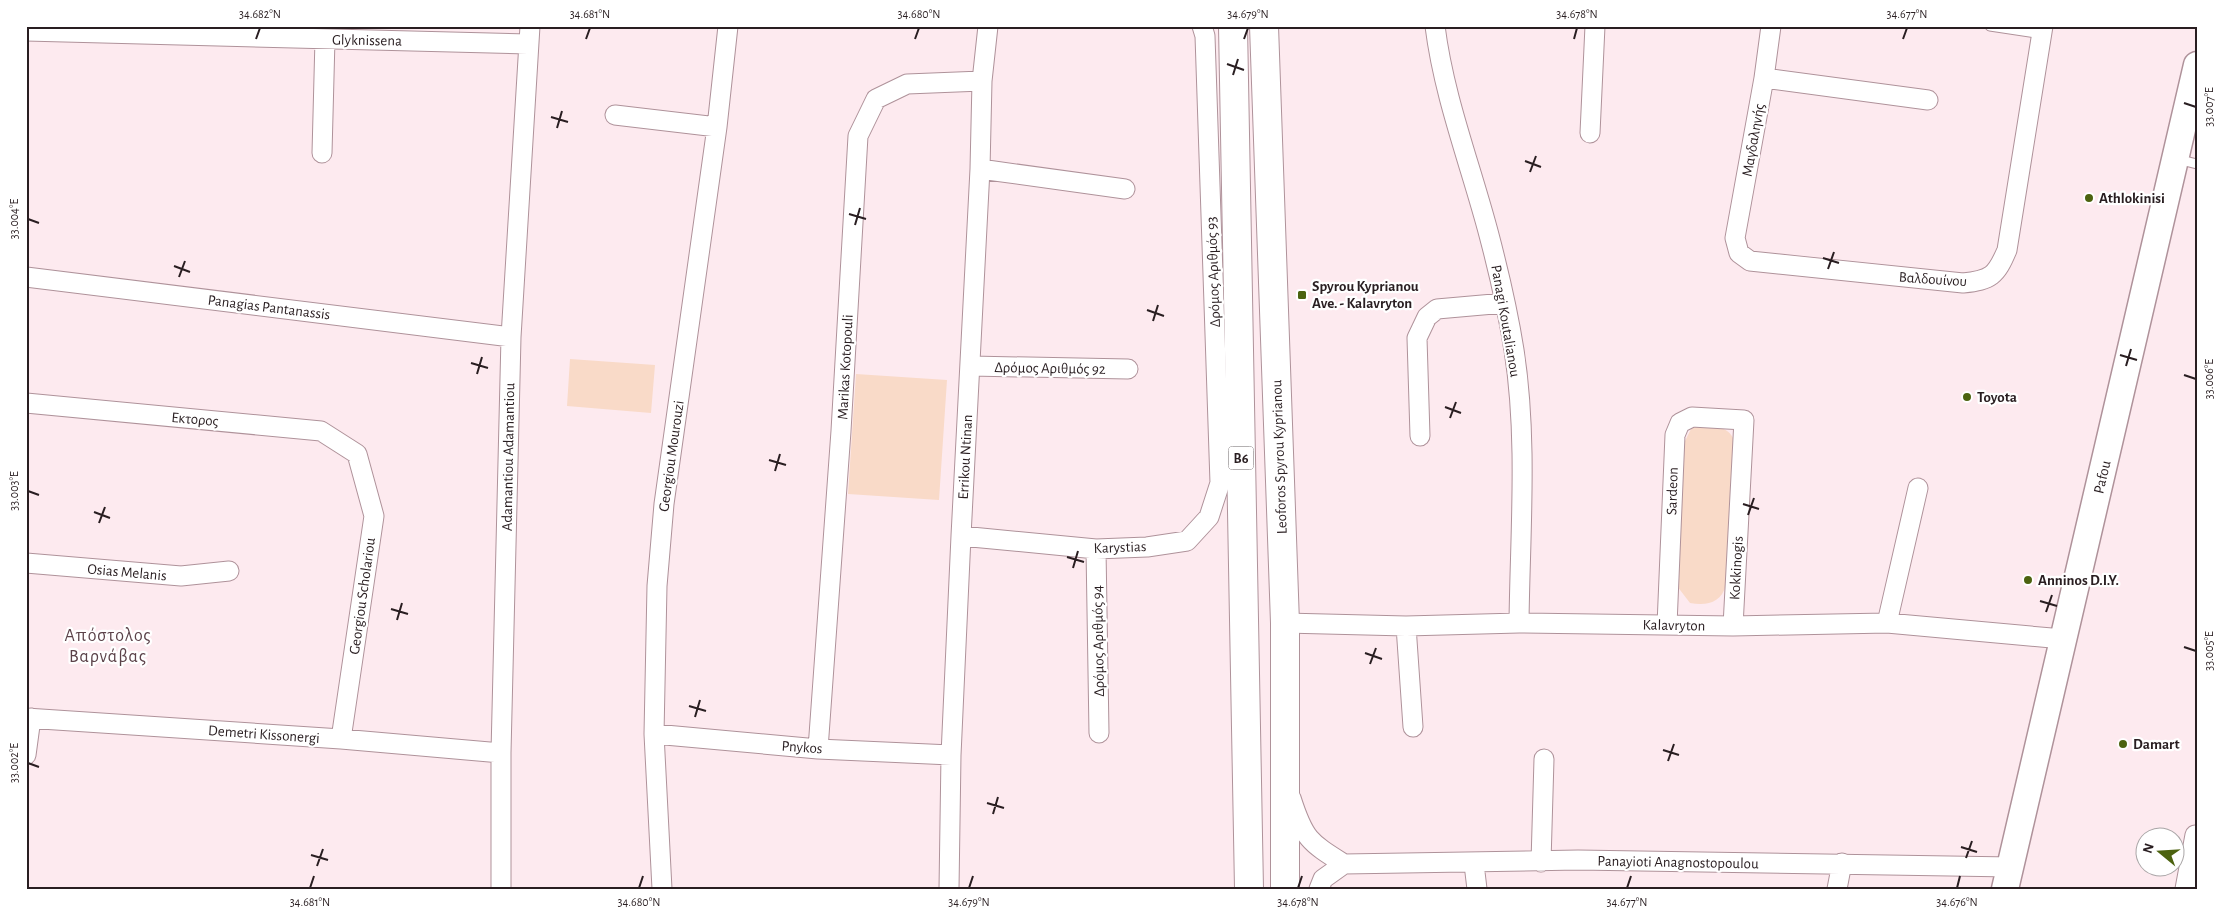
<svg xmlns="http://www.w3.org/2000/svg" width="2223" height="915" viewBox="0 0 2223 915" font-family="'Alegreya Sans',sans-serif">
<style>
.park{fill:#f9dac8}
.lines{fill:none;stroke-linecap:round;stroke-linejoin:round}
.lane-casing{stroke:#af929a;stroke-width:11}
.street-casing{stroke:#af929a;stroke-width:21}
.secondary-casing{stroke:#af929a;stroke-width:29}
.primary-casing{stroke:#af929a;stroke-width:30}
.lane{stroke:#fff;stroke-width:9}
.street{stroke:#fff;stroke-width:19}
.secondary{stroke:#fff;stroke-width:26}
.primary{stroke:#fff;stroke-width:28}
.ticks{fill:none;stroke:#291e21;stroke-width:2}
.poi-dot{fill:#4c620f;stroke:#fff;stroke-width:2}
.labels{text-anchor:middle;stroke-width:4.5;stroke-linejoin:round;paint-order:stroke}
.shield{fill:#fff;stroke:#696264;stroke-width:1}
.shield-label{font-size:14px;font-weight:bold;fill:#291e21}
.street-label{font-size:15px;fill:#291e21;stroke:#fff}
.poi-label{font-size:15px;font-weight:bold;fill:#291e21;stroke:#fff;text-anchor:start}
.quarter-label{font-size:18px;letter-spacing:1px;fill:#5b4249;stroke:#fff}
.neatline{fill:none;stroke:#291e21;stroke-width:2}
.ticks-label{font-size:12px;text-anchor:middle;fill:#291e21}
</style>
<rect width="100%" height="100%" fill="#fdeaef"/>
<!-- park -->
<path class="park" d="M570 359 655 365 651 413 567 406Z
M856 374 947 380 939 500 848 494Z
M1699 425C1713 426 1732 426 1735 444L1726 585C1721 603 1707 606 1690 603L1677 586 1684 443 1691 429Z"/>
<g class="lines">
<defs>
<path id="lane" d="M1990 26 2042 34
M2177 159 2197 164"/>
<path id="street" d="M1435 26C1444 98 1471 166 1489 235 1499 273 1508 312 1514 350 1528 440 1520 533 1519 623
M1771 26 1764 78 1735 238 1739 253 1750 261 1963 283C1991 280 1996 276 2007 250L2043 26
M26 31 528 44
M1764 78 1928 100
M615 115 717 127
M1590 133 1595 26
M322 153 325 39
M980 169 1125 189
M26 277 511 337
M971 366 1128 369
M26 403 321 431 357 454 374 516 341 739
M1420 436 1417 338 1427 317 1437 309 1505 303
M961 536 1096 549 1147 547 1187 541 1209 517 1220 483 1205 36 1202 26
M1096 549 1099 733
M26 563 181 576 229 571
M1285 623 1406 626 1519 623 1733 626 1887 623 2063 639
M1887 623 1918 488
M1667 625 1675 435 1680 423 1692 417 1744 420 1733 626
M1406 626 1413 727
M26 718 341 739 501 753
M654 734 818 749 951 755
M818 749 841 431 858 136 876 99 907 84 982 81
M26 755 31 718
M1291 798C1304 839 1309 842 1344 864
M1541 862 1544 759
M1344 864 1578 860 2012 867
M1474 864 1477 889
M501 889V753L511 337 530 26
M662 889 654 734 657 586 664 504 717 127 728 26
M949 889 951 755 961 536 980 169 982 81 988 26
M1319 889 1323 879 1344 864
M1837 889 1842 863
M2185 889 2195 835"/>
<path id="secondary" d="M2005 889 2197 65"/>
<path id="primary" d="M1233 26 1249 889
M1264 26 1285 623V889"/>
</defs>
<!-- lane casing -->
<use href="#lane" class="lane-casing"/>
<!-- street casing -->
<use href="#street" class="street-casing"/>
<!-- secondary casing -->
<use href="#secondary" class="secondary-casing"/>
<!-- primary casing -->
<use href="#primary" class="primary-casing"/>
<!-- lane -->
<use href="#lane" class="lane"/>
<!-- street -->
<use href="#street" class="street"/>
<!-- secondary -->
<use href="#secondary" class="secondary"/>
<!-- primary -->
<use href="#primary" class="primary"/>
</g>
<!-- ticks -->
<path class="ticks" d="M256 39 260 28M586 39 590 28M915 39 919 28M1244 39 1248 28M1574 39 1577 28M1903 39 1907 28M1227 64 1244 70M1233 75 1238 59M2184 103 2196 107M551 117 568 122M557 128 562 111M1525 161 1541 167M1530 172 1536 156M849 214 866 219M28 219 39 223M855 225 860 208M1823 258 1839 263M174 266 190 272M1828 269 1834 252M179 277 185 261M1147 310 1164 316M1153 321 1158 305M2120 355 2137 360M471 363 488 368M2126 366 2131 349M477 374 482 357M2184 375 2196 379M1445 407 1461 413M1450 418 1456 402M769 460 786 465M775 471 780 454M28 491 39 495M1743 504 1759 509M94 512 110 518M1748 515 1754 498M99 523 105 507M1067 557 1084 562M1073 568 1078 551M2040 601 2057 606M391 609 408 614M2046 612 2052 595M397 620 402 603M2184 647 2196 651M1365 653 1382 659M1370 664 1376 648M689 706 706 711M695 717 700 700M1663 750 1679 755M1668 761 1674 744M28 763 39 767M987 803 1004 808M993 814 998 797M1961 847 1977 852M311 855 328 860M1966 858 1972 841M317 866 323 849M310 888 314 876M639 888 643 876M969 888 973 876M1298 888 1302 876M1627 888 1631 876M1957 888 1960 876"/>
<!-- markers -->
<g class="poi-dot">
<circle cx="2089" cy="198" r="5"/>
<rect x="1297" y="290" width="10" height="10" rx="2.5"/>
<circle cx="1967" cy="397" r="5"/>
<circle cx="2028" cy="580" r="5"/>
<circle cx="2123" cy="744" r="5"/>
</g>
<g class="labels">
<!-- shield labels -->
<rect class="shield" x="1228.5" y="446.5" width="25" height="23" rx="4"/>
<g class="shield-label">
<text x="1241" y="463">B6</text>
</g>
<!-- street labels -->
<g class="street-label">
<text transform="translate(367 40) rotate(1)" y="5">Glyknissena</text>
<text transform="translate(1753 140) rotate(-80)" y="5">Μαγδαληνής</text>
<text transform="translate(1213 272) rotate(-92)" y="5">Δρόμος Αριθμός 93</text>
<text transform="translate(1933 279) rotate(4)" y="5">Βαλδουίνου</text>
<text transform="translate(269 307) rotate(7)" y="5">Panagias Pantanassis</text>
<text transform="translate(1506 321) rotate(80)" y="5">Panagi Koutalianou</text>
<text transform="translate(845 367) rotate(-87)" y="5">Marikas Kotopouli</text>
<text transform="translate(1050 368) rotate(1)" y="5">Δρόμος Αριθμός 92</text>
<text transform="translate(195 419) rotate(5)" y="5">Εκτορος</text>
<text transform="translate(671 456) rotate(-82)" y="5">Georgiou Mourouzi</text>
<text transform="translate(508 457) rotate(-89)" y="5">Adamantiou Adamantiou</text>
<text transform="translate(965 457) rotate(-87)" y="5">Errikou Ntinan</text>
<text transform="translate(1279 457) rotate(-92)" y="5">Leoforos Spyrou Kyprianou</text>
<text transform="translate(2102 477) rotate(-77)" y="5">Pafou</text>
<text transform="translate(1672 491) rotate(-88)" y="5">Sardeon</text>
<text transform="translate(1120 547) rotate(-2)" y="5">Karystias</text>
<text transform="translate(1736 568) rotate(-87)" y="5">Kokkinogis</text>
<text transform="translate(127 572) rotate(5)" y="5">Osias Melanis</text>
<text transform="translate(362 596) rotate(-82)" y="5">Georgiou Scholariou</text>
<text transform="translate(1674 625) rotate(1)" y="5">Kalavryton</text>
<text transform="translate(1098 641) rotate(-91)" y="5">Δρόμος Αριθμός 94</text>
<text transform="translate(264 734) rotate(4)" y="5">Demetri Kissonergi</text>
<text transform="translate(802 747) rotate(4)" y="5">Pnykos</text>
<text transform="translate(1678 862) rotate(1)" y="5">Panayioti Anagnostopoulou</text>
</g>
<!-- poi labels -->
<g class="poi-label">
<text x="2099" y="203">Athlokinisi</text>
<text x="1312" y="291">Spyrou Kyprianou<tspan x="1312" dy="17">Ave. - Kalavryton</tspan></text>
<text x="1977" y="402">Toyota</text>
<text x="2038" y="585">Anninos D.I.Y.</text>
<text x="2133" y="749">Damart</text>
</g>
<!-- quarter labels -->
<g class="quarter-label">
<text x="108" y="641">Απόστολος<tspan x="108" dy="21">Βαρνάβας</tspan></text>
</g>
</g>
<!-- border -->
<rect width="2223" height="915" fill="none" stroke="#ffffff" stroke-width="55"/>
<!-- north arrow -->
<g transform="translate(2160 852) rotate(288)"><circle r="24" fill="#ffffff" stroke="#a9a5a6"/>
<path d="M0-4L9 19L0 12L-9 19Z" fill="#4c620f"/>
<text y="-8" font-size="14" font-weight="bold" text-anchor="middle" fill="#291e21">N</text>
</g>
<rect x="28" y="28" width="2168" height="860" class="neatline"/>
<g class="ticks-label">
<text x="260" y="18">34.682°N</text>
<text x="590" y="18">34.681°N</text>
<text x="919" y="18">34.680°N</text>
<text x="1248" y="18">34.679°N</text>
<text x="1577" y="18">34.678°N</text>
<text x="1907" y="18">34.677°N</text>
<text transform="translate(2209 107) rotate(-90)" y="4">33.007°E</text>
<text transform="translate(14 219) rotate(-90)" y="4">33.004°E</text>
<text transform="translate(2209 379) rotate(-90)" y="4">33.006°E</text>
<text transform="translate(14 491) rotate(-90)" y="4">33.003°E</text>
<text transform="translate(2209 651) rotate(-90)" y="4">33.005°E</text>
<text transform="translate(14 763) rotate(-90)" y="4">33.002°E</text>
<text x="310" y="906">34.681°N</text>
<text x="639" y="906">34.680°N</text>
<text x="969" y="906">34.679°N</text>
<text x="1298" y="906">34.678°N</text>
<text x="1627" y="906">34.677°N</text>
<text x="1957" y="906">34.676°N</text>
</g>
</svg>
